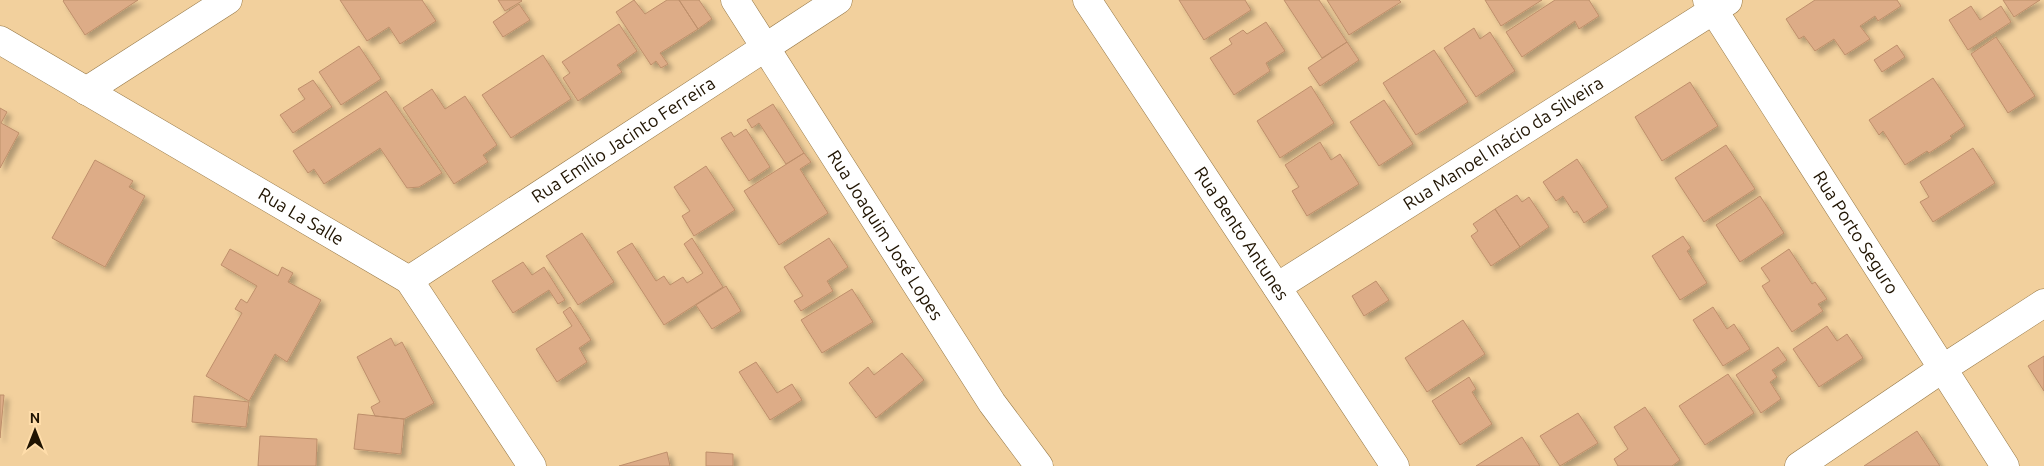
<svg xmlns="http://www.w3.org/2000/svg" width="2044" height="466" viewBox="0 0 2044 466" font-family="Ubuntu,sans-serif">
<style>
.building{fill:#ddac87;stroke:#be8f6b;filter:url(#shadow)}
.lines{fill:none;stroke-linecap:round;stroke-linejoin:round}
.minor-casing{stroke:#957746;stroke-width:29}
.tertiary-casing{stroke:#957746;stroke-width:29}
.minor{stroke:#fff;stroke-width:28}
.tertiary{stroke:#fff;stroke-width:28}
.labels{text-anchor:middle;stroke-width:5;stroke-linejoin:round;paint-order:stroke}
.street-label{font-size:18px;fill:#201402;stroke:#fda}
</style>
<defs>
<filter id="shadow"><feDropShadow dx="4.5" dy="4.5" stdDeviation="2.5" flood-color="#0004"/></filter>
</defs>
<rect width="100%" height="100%" fill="#f2d09d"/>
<!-- building -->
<path class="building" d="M64 0H138L85 35 63 1Z
M340 0H422L436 21 400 44 389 27 367 41Z
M498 0H521L522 1 505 11Z
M634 0 645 14 667 0H679L698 29 660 53 668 64 661 68 656 61 651 65 616 12Z
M679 0H699L712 19 698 29Z
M1179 0H1245L1251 10 1204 40Z
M1284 0H1319L1347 42 1322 58Z
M1327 0H1399L1401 2 1349 35Z
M1485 0H1542L1501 26Z
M1555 0H1589L1599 16 1579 29 1575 21 1522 57 1506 32Z
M1815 0H1897L1901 6 1878 21 1875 16 1860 26 1870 39 1845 55 1834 39 1815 51 1804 36 1799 39 1786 19Z
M2003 0H2040L2014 17Z
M519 4 530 20 503 37 493 22Z
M1971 6 1980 20 2001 6 2011 22 1968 50 1949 20Z
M1266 22 1285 51 1266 63 1270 71 1234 95 1210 58 1232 44 1229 39 1243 30 1247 34Z
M619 24 637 51 617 65 622 72 578 101 563 78 570 73 562 62Z
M1474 28 1480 39 1490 32 1515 71 1476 97 1444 48Z
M1996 37 2035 96 2008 113 1971 54Z
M1347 42 1359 60 1320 86 1308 68Z
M1897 45 1905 57 1882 72 1874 60Z
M359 46 381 79 341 105 319 72Z
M1434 50 1468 102 1416 135 1383 83Z
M543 55 571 99 511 138 482 95Z
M1933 78 1965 126 1950 136 1952 138 1929 153 1927 151 1905 165 1883 131 1879 135 1869 120Z
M313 80 332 107 293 133 280 115 305 99 298 89Z
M1690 82 1718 126 1662 161 1635 117Z
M1311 86 1334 123 1280 158 1257 121Z
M432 89 445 109 465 96 497 145 483 155 488 162 454 184 403 108Z
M386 91 442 173 419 187 407 188 380 148 324 184 314 169 308 173 293 151Z
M1384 100 1413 144 1379 166 1350 122Z
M773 104 804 153 786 164 759 123 752 128 747 120Z
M0 108 7 112 1 123 19 133 0 168Z
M746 129 770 167 749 181 721 138 731 132 734 137Z
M1320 142 1331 160 1340 154 1359 184 1307 216 1292 191 1299 187 1285 165Z
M1726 145 1755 189 1704 222 1675 178Z
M1973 148 1995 183 1933 222 1920 202 1929 197 1920 182Z
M804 153 811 162 800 169 828 213 779 245 744 191Z
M1577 159 1608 207 1584 223 1577 211 1574 213 1563 196 1556 201 1543 182Z
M95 160 133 181 129 187 145 196 105 267 52 238Z
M706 166 735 210 694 236 682 216 690 211 674 187Z
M1517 195 1522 202 1529 197 1549 227 1520 247 1495 209Z
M1760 196 1784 233 1740 262 1716 225Z
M1495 209 1520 247 1491 266 1471 236 1478 231 1473 224Z
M582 233 614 282 578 305 546 256Z
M1683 236 1691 248 1687 251 1707 283 1680 300 1652 256Z
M692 238 723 287 664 325 617 252 632 243 656 281 664 276 670 285 683 277 687 283 703 273 684 244Z
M829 238 848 267 827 281 833 291 801 311 794 301 803 296 784 267Z
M230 249 278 276 282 267 293 273 288 282 321 300 287 362 275 354 249 401 206 376 242 313 235 309 241 299 247 303 257 286 221 265Z
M1789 249 1812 284 1815 282 1827 299 1818 304 1823 311 1792 332 1762 286 1770 281 1761 268Z
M523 262 532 275 544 267 565 300 558 304 549 290 513 313 492 281Z
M1376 281 1389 300 1364 316 1352 296Z
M726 286 741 311 712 329 696 305Z
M852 289 873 322 822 353 801 320Z
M570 307 591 340 579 348 587 362 557 382 536 349 572 326 563 312Z
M1713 307 1727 329 1734 324 1750 349 1723 366 1693 320Z
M1463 320 1485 354 1427 392 1405 358Z
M1827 326 1837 341 1847 334 1863 358 1819 387 1793 349Z
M391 338 395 346 402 342 434 403 404 419 375 416 371 407 380 402 357 357Z
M1778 347 1787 360 1772 370 1777 377 1770 382 1781 399 1761 413 1736 375Z
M902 353 924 380 876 418 849 383 868 367 874 375Z
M2044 356V391L2028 366Z
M756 362 777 393 792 384 802 400 770 420 739 372Z
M1728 374 1754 413 1705 445 1679 406Z
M1469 377 1476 389 1472 392 1492 424 1460 445 1432 401Z
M0 395H4L0 438Z
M194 396 249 402 246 427 192 422Z
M1645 407 1680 460 1672 466H1618L1614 459 1628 449 1614 427Z
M1578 413 1598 443 1560 466 1540 436Z
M358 414 404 419 401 454 354 449Z
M1917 431 1940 466H1864Z
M260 436 317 439 316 466H258Z
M1522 437 1540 466H1476Z
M667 452 670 466H619Z
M706 452 733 454V466H706Z"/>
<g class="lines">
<defs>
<g id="minor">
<path id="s1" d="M735 0 992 403 1039 466"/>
<path id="s2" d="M1707 0 2005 466"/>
<path id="s3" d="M0 40 409 280 532 466"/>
<path d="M86 91 228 0"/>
<path id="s4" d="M409 280 838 0"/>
<path id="s5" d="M1277 287 1728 1"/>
<path d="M1799 466 1942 369 2044 303"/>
</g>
<g id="tertiary">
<path id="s6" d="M1087 0 1395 466"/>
</g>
</defs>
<!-- minor casing -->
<use href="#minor" class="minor-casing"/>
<!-- tertiary casing -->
<use href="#tertiary" class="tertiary-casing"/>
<!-- minor -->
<use href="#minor" class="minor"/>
<!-- tertiary -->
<use href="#tertiary" class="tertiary"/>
</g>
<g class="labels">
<!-- street labels -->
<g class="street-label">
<text dy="6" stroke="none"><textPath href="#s4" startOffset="256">Rua Emílio Jacinto Ferreira</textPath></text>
<text dy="6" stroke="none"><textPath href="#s5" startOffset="268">Rua Manoel Inácio da Silveira</textPath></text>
<text dy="6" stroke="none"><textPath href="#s3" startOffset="349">Rua La Salle</textPath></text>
<text dy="6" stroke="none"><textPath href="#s6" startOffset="280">Rua Bento Antunes</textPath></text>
<text dy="6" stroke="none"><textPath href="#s2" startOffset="276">Rua Porto Seguro</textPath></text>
<text dy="6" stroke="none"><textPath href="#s1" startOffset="279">Rua Joaquim José Lopes</textPath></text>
</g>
</g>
<!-- north arrow -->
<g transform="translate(35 431)" stroke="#ffddaa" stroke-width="4" paint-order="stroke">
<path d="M0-4L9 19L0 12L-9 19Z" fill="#201402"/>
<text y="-8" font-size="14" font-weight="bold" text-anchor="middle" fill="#201402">N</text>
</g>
</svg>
